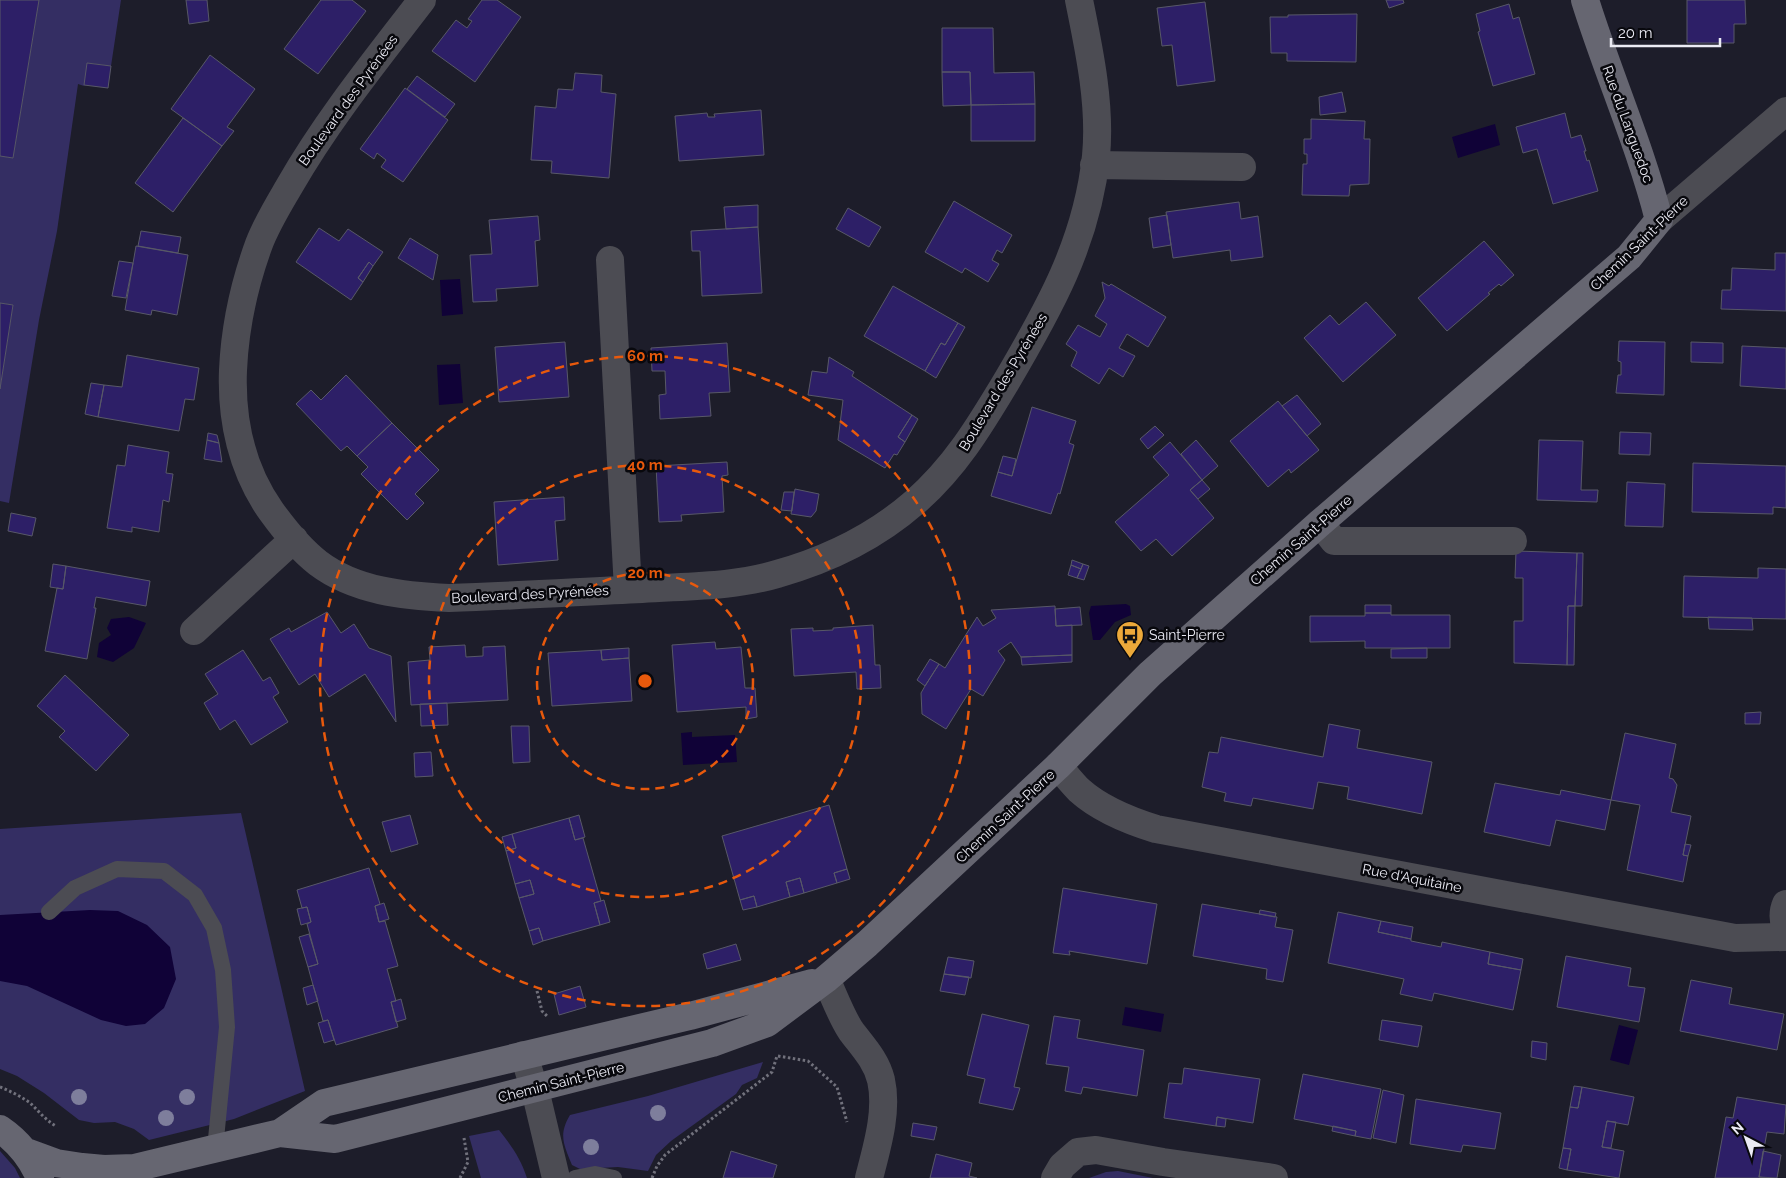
<svg xmlns="http://www.w3.org/2000/svg" width="1786" height="1178" viewBox="0 0 1786 1178" font-family="Raleway,sans-serif">
<style>
.green{fill:#342e63}
.water{fill:#100237}
.building{fill:#2d1f67;stroke:#585868}
.lines{fill:none;stroke-linecap:round;stroke-linejoin:round}
.path{stroke:#71717c;stroke-width:3;stroke-dasharray:2.5 2.5;stroke-linecap:butt}
.service{stroke:#4c4c53;stroke-width:16}
.minor{stroke:#4c4c53;stroke-width:28}
.tertiary{stroke:#4c4c53;stroke-width:28}
.secondary{stroke:#666671;stroke-width:28}
.tree{fill:#7e7e9c}
.ring{fill:none;stroke:#e8590c;stroke-width:2.5;stroke-dasharray:9 6}
.labels{text-anchor:middle;stroke-width:5;stroke-linejoin:round;paint-order:stroke}
.street-label{font-size:14px;fill:#ebebf4;stroke:#08080d}
.poi-label{font-size:14px;fill:#ebebf4;stroke:#08080d;text-anchor:start}
.centre{fill:#e8590c;stroke:#08080d;stroke-width:2.5}
.ring-label{font-size:15px;text-anchor:middle;font-weight:bold;fill:#e8590c;stroke:#08080d;stroke-width:5;stroke-linejoin:round;paint-order:stroke}
</style>
<rect width="100%" height="100%" fill="#1d1d2a"/>
<!-- green -->
<path class="green" d="M39 0H121L111 66 88 63 84 86 78 84 57 231 39 320 9 503 0 501V389L13 305 0 303V156L13 158Z
M241 813 305 1091 234 1119 149 1140 134 1129 115 1122 94 1123 79 1120 44 1093 17 1076 0 1069V829Z
M763 1062 757 1078 742 1085 736 1094 671 1141 656 1155 648 1171 618 1167 580 1169 572 1165C564 1145 558 1135 570 1115L648 1096Z
M499 1130C511 1145 521 1159 527 1178H481L469 1136Z
M0 1151 15 1168 20 1178H0Z
M1118 1171 1153 1178H1089L1106 1172Z"/>
<!-- water -->
<path class="water" d="M1495 124 1500 145 1458 158 1452 137Z
M460 279 463 314 442 316 440 280Z
M460 364 463 403 439 405 437 365Z
M1126 604 1130 606 1131 615 1115 622 1100 640H1093L1089 613 1091 606Z
M129 617 146 623 134 648 113 662 97 657 99 643 111 635 107 628 111 619Z
M692 732V737L735 735 737 762 683 765 681 733Z
M90 910 118 911 147 925 170 947 176 979 164 1008 145 1024 126 1026 101 1020 27 986 0 981V915Z
M1125 1007 1164 1014 1161 1032 1122 1025Z
M1619 1025 1638 1030 1629 1065 1610 1060Z"/>
<!-- building -->
<path class="building" d="M0 0H39L13 158 0 156Z
M186 0H207L209 21 189 24Z
M321 0H352L366 11 318 74 284 49Z
M482 0H497L521 17 475 82 432 51 456 20 467 28 472 21 468 19Z
M1386 0H1403L1404 3 1389 8Z
M1687 0H1745L1746 24H1734V43H1687Z
M1205 2 1215 81 1177 86 1172 45 1162 46 1157 8Z
M1509 4 1513 19 1519 17 1535 74 1493 86 1478 32 1480 31 1476 14Z
M1357 14 1356 62 1287 61V53H1271L1270 17H1288V15Z
M942 28H993L994 73 1034 72 1035 104 971 105 970 72H942Z
M210 55 255 89 227 127 234 131 222 146 171 109Z
M87 63 111 66 108 88 84 85Z
M942 72H970L971 105 943 106Z
M575 73 602 75 601 92 616 94 609 178 551 173 552 161 531 160 535 106 556 108 558 89 573 90Z
M417 76 455 104 445 117 407 89Z
M405 88 448 120 403 182 381 167 386 160 377 153 374 159 360 149Z
M1342 92 1346 112 1320 115 1319 97Z
M1035 104V141H971V105Z
M761 110 764 155 679 161 675 116 707 113 708 117H715L714 114Z
M1565 113 1571 138 1581 135 1586 151H1584L1587 161 1589 160 1598 191 1553 204 1537 149 1523 153 1516 127Z
M183 118 222 146 173 212 135 183Z
M1311 119 1365 121 1364 139H1370L1369 184 1350 185 1349 196 1302 195 1303 164H1307V154H1304V139H1311Z
M954 201 1012 235 1002 253 997 250 992 260 999 264 988 282 965 268 962 273 925 252Z
M1239 202 1241 219 1258 216 1263 257 1231 261 1230 250 1173 258 1166 212Z
M758 205V227L726 229 724 207Z
M848 208 881 227 869 247 836 229Z
M1167 215 1171 245 1153 248 1149 218Z
M538 216 540 240 535 241 538 286 496 289 497 301 473 302 470 255 492 254 489 220Z
M758 227 762 293 702 296 700 251H692L691 231Z
M319 228 339 241 348 229 383 252 373 266 369 262 358 278 363 282 351 300 296 262Z
M141 231 181 237 178 253 138 246Z
M410 238 438 255 433 280 398 258Z
M1484 241 1514 275 1501 286 1499 284 1488 293 1490 294 1447 331 1418 298Z
M136 246 188 255 177 315 152 310 151 315 125 310Z
M1775 253H1786V311L1721 309 1722 290H1731L1732 268 1775 270Z
M119 261 133 263 126 298 112 296Z
M369 262 373 266 363 282 358 278Z
M1102 282 1109 286 1111 284 1166 317 1148 347 1127 334 1119 348 1135 356 1123 377 1109 368 1099 384 1071 366 1077 352 1066 344 1078 325 1100 337 1107 324 1095 316 1105 298Z
M893 286 958 323 945 345 941 343 925 371 864 336Z
M1366 302 1396 335 1343 382 1304 338 1330 315 1339 325Z
M0 303 13 305 0 389Z
M958 323 965 327 936 378 925 371 941 343 945 345Z
M1619 341 1665 342 1664 395 1616 393 1618 375H1621V362L1618 361Z
M565 342 569 397 499 402 495 347Z
M1691 342 1723 343V363L1691 362Z
M727 343 730 392 709 393 711 416 660 419 659 395 666 394 665 371H652L651 348Z
M1742 346 1786 348V389L1740 386Z
M127 355 199 368 194 400 185 399 179 431 98 417 104 385 122 387Z
M829 357 854 372 852 376 912 415 898 437 905 442 897 455 894 454 885 468 838 440 843 400 808 395 812 371 827 373Z
M346 375 392 423 357 456 347 446 341 451 296 404 311 390 321 400Z
M91 383 104 385 98 417 85 414Z
M1297 395 1321 424 1307 436 1282 406Z
M1278 401 1319 450 1291 473 1289 469 1268 487 1230 441Z
M1032 407 1076 421 1069 443 1074 445 1060 494 1058 493 1051 514 991 496 998 472 1012 476Z
M912 415 918 419 905 442 898 437Z
M392 423 439 470 415 494 424 503 407 520 361 474 368 467 357 456Z
M1155 426 1164 435 1148 449 1140 439Z
M1620 432 1651 433 1650 455 1619 454Z
M208 433 217 435 219 443 207 440Z
M207 440 219 443 222 462 204 459Z
M1196 440 1218 466 1202 480 1181 454Z
M1539 440 1583 441 1581 490H1598L1597 502 1537 500Z
M1170 442 1202 480 1190 490 1214 518 1172 556 1156 539 1141 551 1115 522 1169 475 1153 457Z
M128 445 169 452 166 473 173 474 169 502 163 500 159 532 132 527V532L107 528 117 465 125 466Z
M1003 456 1016 459 1012 476 998 472Z
M727 462 728 475 722 476 724 512 681 515 682 521 659 522 656 466Z
M1693 463 1786 466V508L1773 507V514L1692 512Z
M1202 480 1210 489 1198 499 1190 490Z
M1627 482 1665 484 1663 527 1625 526Z
M795 489 819 494 816 511 811 517 791 514Z
M784 492H794L792 511 781 510Z
M564 497 565 520 555 521 558 560 498 565 494 502Z
M11 513 36 518 32 536 8 531Z
M1516 551 1577 553 1575 606H1568L1567 665 1514 663V621H1523V578H1515Z
M1577 553H1583L1582 606H1575Z
M1072 560 1083 564 1081 569 1071 565Z
M53 564 66 566 63 589 50 587Z
M1083 564 1089 566 1084 580 1077 578Z
M1071 565 1081 569 1077 578 1068 575Z
M66 566 150 581 146 606 96 597 94 608H96L87 659 45 651 57 588 63 589Z
M1758 568 1786 569V619L1683 617 1684 576 1758 578Z
M1365 605H1391V613H1365Z
M1055 606 1056 626 1072 625V655L1021 657 1011 642 998 651 1005 660 983 696 971 689 946 729 922 714 921 693 925 686 939 664 945 668 977 617 983 626 996 618 991 610Z
M1568 606H1575L1574 665H1567Z
M1080 607 1082 625 1056 626 1055 609Z
M327 612 341 633 354 624 369 648 391 656 396 722 365 674 329 697 315 674 299 685 270 639 289 628 291 632Z
M1365 613H1391V615H1450V648H1365V641L1310 642V616H1365Z
M1708 617 1752 618 1753 630 1709 629Z
M873 625 875 665H880L881 688 857 689 856 672 794 676 791 629 813 628V631L833 630V628Z
M715 642 716 649 741 647 745 688H755L757 717 746 719V707L677 712 672 645Z
M465 645 466 657 483 656V647L505 646 508 700 411 705 408 662 430 660 429 647Z
M629 648V658L602 660 601 650Z
M1427 648V658H1391V649Z
M243 650 263 681 270 677 279 693 273 697 288 722 251 745 235 720 220 730 204 703 218 694 205 674Z
M601 650 602 660 629 658 632 701 552 706 548 653Z
M1072 655V662L1022 665 1021 657Z
M930 659 939 664 925 686 917 680Z
M65 675 129 735 96 771 59 737 65 731 37 706Z
M447 703 448 725 421 726 420 704Z
M1761 712 1760 724H1745V713Z
M1329 724 1360 730 1357 748 1432 762 1422 814 1347 799 1349 787 1318 782 1313 809 1253 798 1251 806 1224 801 1226 793 1202 787 1209 752 1218 753 1221 737 1323 757Z
M511 726H529L530 762 513 763Z
M1625 733 1676 744 1669 778 1673 779 1677 785 1671 812 1691 816 1683 855 1688 856 1683 882 1627 870 1640 805 1611 800Z
M431 752 433 776 415 777 414 753Z
M1495 783 1560 795 1561 790 1611 800 1605 830 1556 820 1550 846 1484 832Z
M829 805 847 869 834 873 837 883 804 893 800 878 786 882 790 897 757 907 754 896 740 900 722 836Z
M410 815 418 844 391 852 382 822Z
M579 815 585 837 575 840 569 818Z
M569 818 575 840 583 838 601 901 594 903 600 925 543 941 539 928 529 931 519 898 534 894 530 880 515 884 506 851 516 848 512 834Z
M512 834 516 848 506 851 502 837Z
M1685 844 1691 845 1688 856 1683 855Z
M369 868 380 904 375 906 379 922 385 921 398 966 387 969 396 1001 391 1002 398 1027 336 1045 328 1020 323 1021 308 967 318 964 307 924 311 922 307 907 302 908 297 890Z
M847 869 850 879 837 883 834 873Z
M800 878 804 893 790 897 786 882Z
M530 880 534 894 519 898 515 884Z
M1063 888 1157 904 1147 964 1069 951 1070 955 1053 953Z
M754 896 757 907 743 910 740 900Z
M604 900 610 922 600 925 594 903Z
M384 903 389 919 379 922 375 906Z
M1202 904 1277 917 1275 927 1293 930 1283 982 1266 979 1267 969 1193 956Z
M307 907 311 922 301 925 297 909Z
M1260 910 1276 913 1275 917 1259 914Z
M1338 912 1381 921 1378 932 1411 939V941L1441 947 1442 942 1490 952 1488 964 1521 970 1513 1010 1434 993 1432 1001 1400 994 1404 979 1328 963Z
M1381 921 1413 927 1411 939 1378 932Z
M539 928 543 941 533 945 529 931Z
M309 934 318 964 308 967 299 937Z
M736 944 741 960 707 969 703 954Z
M1490 952 1523 959 1521 970 1488 964Z
M1566 956 1631 968 1628 986 1645 988 1639 1022 1557 1007Z
M948 957 974 961 971 978 944 974Z
M944 974 969 977 965 995 940 991Z
M1691 980 1732 988 1729 1004 1784 1014 1777 1050 1680 1031Z
M313 985 318 1001 307 1005 303 988Z
M580 986 586 1007 559 1015 554 994Z
M401 999 406 1019 396 1022 391 1002Z
M982 1014 1029 1025 1014 1087 1020 1088 1013 1110 979 1103 985 1079 967 1075Z
M1054 1016 1080 1020 1077 1038 1144 1050 1137 1096 1083 1087 1081 1094 1065 1091 1069 1067 1046 1064Z
M328 1020 334 1040 324 1043 318 1023Z
M1382 1020 1422 1026 1418 1047 1379 1040Z
M1532 1041 1547 1043 1546 1060 1531 1057Z
M1184 1068 1260 1079 1253 1123 1217 1117 1216 1126 1164 1118 1169 1083 1182 1084Z
M1303 1074 1381 1089 1371 1139 1355 1136 1356 1131 1294 1119Z
M1574 1086 1582 1087 1578 1108 1570 1107Z
M1582 1087 1634 1097 1628 1125 1607 1121 1602 1147 1624 1151 1619 1178 1567 1170 1571 1149 1563 1148 1570 1107 1578 1108Z
M1383 1090 1404 1095 1396 1143 1373 1138Z
M1737 1097 1786 1105 1784 1134 1767 1132 1759 1177 1767 1178H1715L1726 1117 1733 1118Z
M1416 1099 1501 1113 1495 1149 1463 1145 1461 1152 1410 1144Z
M1217 1117 1226 1119 1225 1127 1216 1126Z
M1607 1121 1616 1122 1611 1148 1602 1147Z
M913 1123 937 1127 934 1140 911 1136Z
M1333 1126 1356 1131 1355 1136 1332 1131Z
M1563 1148 1571 1149 1567 1170 1559 1168Z
M731 1151 777 1165 773 1178H723Z
M1763 1151 1781 1155 1777 1178 1759 1177Z
M936 1154 972 1163 969 1176 977 1178H930Z"/>
<g class="lines">
<!-- path -->
<path class="path" d="M537 991 542 1011 548 1017
M778 1056 808 1061 837 1087 847 1122
M0 1087C10 1091 20 1096 29 1102 38 1110 45 1120 56 1126
M460 1178 468 1162 464 1138
M652 1178 657 1166 665 1155 772 1072 777 1056"/>
<!-- service -->
<path class="service" d="M49 912 75 888 117 869 164 871 195 895 214 928 223 970 227 1027 215 1149
M575 1178 595 1174 614 1178"/>
<!-- minor -->
<path class="minor" d="M422 0C376 60 328 119 290 185 279 204 267 223 259 244 244 285 235 326 233 370 231 420 242 470 271 511 284 529 300 549 318 563 355 591 404 596 449 598 513 596 577 592 642 589 686 586 734 587 777 574 827 560 875 537 915 502 955 467 979 427 1006 382 1049 309 1087 242 1096 156 1101 105 1089 49 1079 0
M1094 165 1242 167
M610 260 628 589
M1320 523 1334 541H1513
M194 631 294 539
M1058 766C1065 774 1072 783 1079 790 1100 809 1130 821 1156 829L1735 938 1786 937
M1786 904C1782 913 1783 921 1786 930
M524 1055 537 1098 556 1178
M1055 1178 1062 1166 1078 1152 1096 1150 1163 1162 1274 1178"/>
<!-- tertiary -->
<path class="tertiary" d="M1659 220 1786 111
M826 979C834 996 841 1016 851 1031 863 1047 876 1060 881 1080 888 1111 877 1147 869 1178"/>
<!-- secondary -->
<path class="secondary" d="M0 1129C19 1142 31 1157 40 1178
M280 1133 324 1103 690 1016 812 983
M26 1152 56 1163 82 1167 104 1169 134 1168 280 1133 335 1139 712 1043 767 1023 826 979 867 944 1058 766 1150 674 1320 523 1629 257 1659 220C1640 145 1608 74 1585 0"/>
</g>
<!-- trees -->
<g class="tree">
<circle cx="79" cy="1097" r="8"/>
<circle cx="187" cy="1097" r="8"/>
<circle cx="658" cy="1113" r="8"/>
<circle cx="166" cy="1118" r="8"/>
<circle cx="591" cy="1147" r="8"/>
</g>
<!-- distance rings -->
<g class="ring">
<circle cx="645" cy="681" r="108"/>
<circle cx="645" cy="681" r="216"/>
<circle cx="645" cy="681" r="325"/>
</g>
<!-- icons -->
<defs>
<symbol id="bus-pin" viewBox="-11 -11 22 30"><path d="M0 17L-7.5 6A9.5 9.5 0 1 1 7.5 6Z" fill="#eca93a" stroke="#08080d"/><path d="M-5-6H5V4H4V6H2V4H-2V6H-4V4H-5ZM-3.5-4V0h7V-4ZM-3.5 1.2v1.5H-2V1.2ZM2 1.2v1.5H3.5V1.2Z" fill="#111"/></symbol>
</defs>
<g fill-rule="evenodd">
<use href="#bus-pin" x="1114" y="619" width="32" height="43"/>
</g>
<g class="labels">
<!-- street labels -->
<g class="street-label">
<text transform="translate(348 100) rotate(-54)" y="5">Boulevard des Pyrénées</text>
<text transform="translate(1628 124) rotate(70)" y="5">Rue du Languedoc</text>
<text transform="translate(1639 243) rotate(-44)" y="5">Chemin Saint-Pierre</text>
<text transform="translate(1003 382) rotate(-59)" y="5">Boulevard des Pyrénées</text>
<text transform="translate(1301 540) rotate(-41)" y="5">Chemin Saint-Pierre</text>
<text transform="translate(530 594) rotate(-3)" y="5">Boulevard des Pyrénées</text>
<text transform="translate(1005 816) rotate(-43)" y="5">Chemin Saint-Pierre</text>
<text transform="translate(1412 878) rotate(11)" y="5">Rue d'Aquitaine</text>
<text transform="translate(561 1082) rotate(-14)" y="5">Chemin Saint-Pierre</text>
</g>
<!-- poi labels -->
<g class="poi-label">
<text x="1149" y="640">Saint-Pierre</text>
</g>
</g>
<circle cx="645" cy="681" r="8" class="centre"/>
<g class="ring-label">
<text x="645" y="361">60 m</text>
<text x="645" y="470">40 m</text>
<text x="645" y="578">20 m</text>
</g>
<!-- north arrow -->
<g transform="translate(1746 1138) rotate(319)" stroke="#08080d" stroke-width="4" paint-order="stroke">
<path d="M0-4L9 19L0 12L-9 19Z" fill="#ebebf4"/>
<text y="-8" font-size="14" font-weight="bold" text-anchor="middle" fill="#ebebf4">N</text>
</g>
<!-- scale -->
<path d="M1611 38v8h109v-8" fill="none" stroke="#ebebf4" stroke-width="2.5"/>
<text x="1618" y="38" font-size="15" fill="#ebebf4" stroke="#08080d" stroke-width="4" paint-order="stroke">20 m</text>
</svg>
